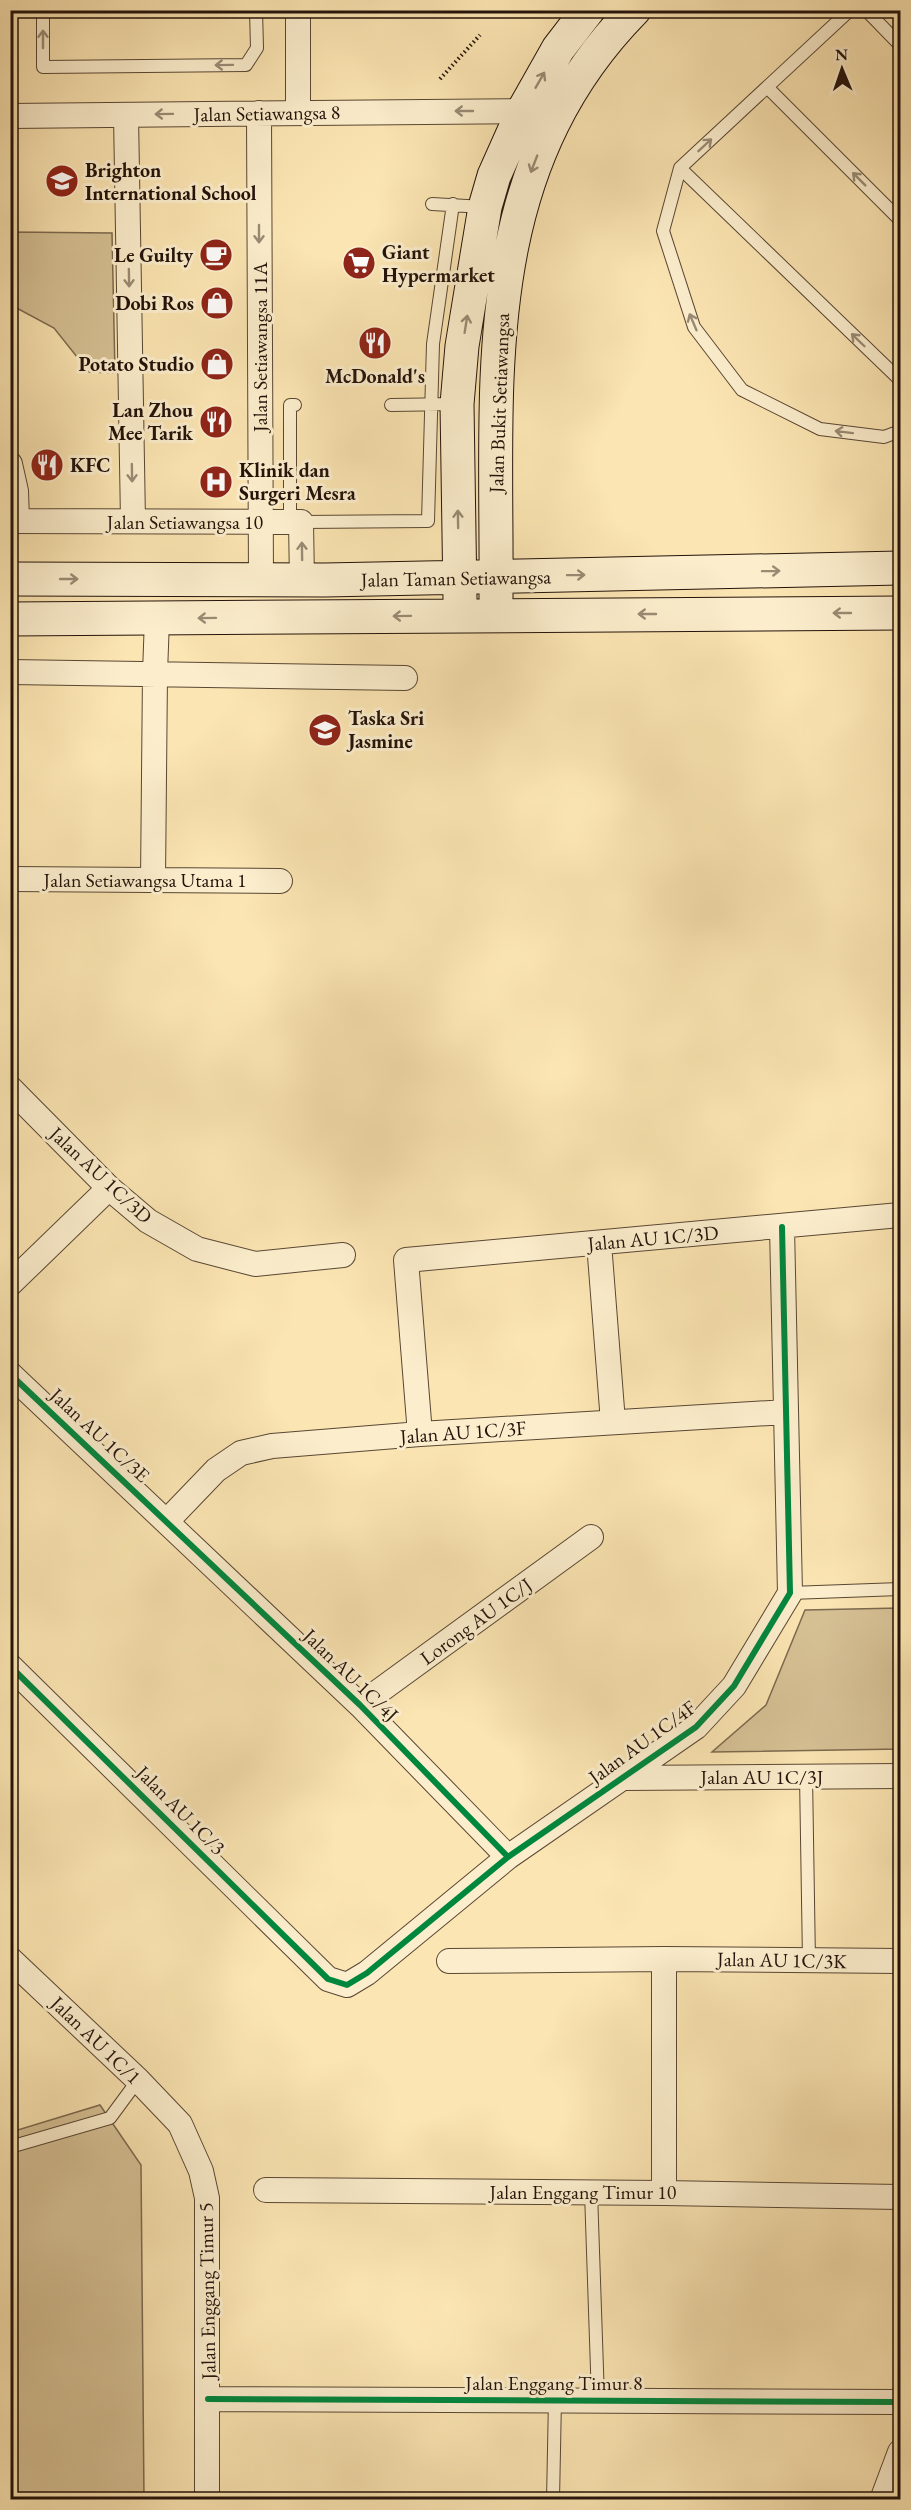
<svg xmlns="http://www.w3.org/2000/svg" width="911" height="2510" viewBox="0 0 911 2510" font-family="'EB Garamond',serif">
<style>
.green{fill:#d6c195;stroke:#7c6a50;stroke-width:1.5}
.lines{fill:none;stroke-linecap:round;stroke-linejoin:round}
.lane-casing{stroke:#594734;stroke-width:14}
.street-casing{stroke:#594734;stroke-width:26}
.secondary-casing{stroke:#23120a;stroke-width:35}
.path{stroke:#23120a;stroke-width:4;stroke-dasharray:1.5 3;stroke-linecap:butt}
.lane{stroke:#fceecd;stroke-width:12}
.street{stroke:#fceecd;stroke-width:24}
.secondary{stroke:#fceecd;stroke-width:33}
.cycleway-casing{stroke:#fceecd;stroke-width:10}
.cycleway{stroke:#00873e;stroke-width:6}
.oneway{stroke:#9a8b75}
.labels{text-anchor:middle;stroke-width:6;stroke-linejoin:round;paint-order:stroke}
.street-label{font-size:20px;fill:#23120a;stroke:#fceecd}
.poi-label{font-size:20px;font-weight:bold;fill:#23120a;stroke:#fceecd;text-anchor:start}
</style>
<rect width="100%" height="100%" fill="#fbe5b2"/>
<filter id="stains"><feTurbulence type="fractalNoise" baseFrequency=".00333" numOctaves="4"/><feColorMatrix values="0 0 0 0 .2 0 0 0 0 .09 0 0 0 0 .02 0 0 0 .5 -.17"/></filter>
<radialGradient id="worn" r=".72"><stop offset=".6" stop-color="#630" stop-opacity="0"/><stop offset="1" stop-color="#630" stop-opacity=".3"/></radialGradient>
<!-- green -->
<path class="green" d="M10 232 112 233 115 373 89 372 54 328 11 305Z
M900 1608V1749L712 1752 766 1705 805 1610Z
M100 2105 141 2165 144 2499 11 2500V2132Z"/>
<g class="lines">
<defs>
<path id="lane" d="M43 10V67L246 65 257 48 256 10
M850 10 680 168 663 231 694 327 742 390 820 429 884 437 900 431
M866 10 900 45
M767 87 900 220
M680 168 900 380
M432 204 484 207
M391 405 456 404
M290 522V405H295
M301 522 428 521 433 344 453 204
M790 1593 900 1589
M806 1776 809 1961
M10 2147 110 2118 138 2080
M591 2192 598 2399
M553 2500 555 2399"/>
<path id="street" d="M298 10V112
M259 113 261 580
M126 115 133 521
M10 116 523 111
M10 464 16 491 17 521
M10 521 301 522 302 581
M10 672 405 678
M10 879 280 881
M153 880 155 673 157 619
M10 1088 109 1188 148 1221 197 1249 255 1264 343 1255
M599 1243 613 1422
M10 1284 109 1188
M10 1374 360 1705 508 1857
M420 1434 406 1260 900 1215
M167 1521 216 1470 241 1453 272 1446 420 1434 786 1412
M10 1666 328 1979 347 1985 367 1973 508 1857 696 1727 734 1686 790 1593 782 1227
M360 1705 591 1537
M623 1778 900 1776
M10 1959 138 2080 180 2124 201 2171 207 2198V2500
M664 1959V2193
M449 1961 664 1959 900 1961
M266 2190 664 2193 900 2197
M208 2399 900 2402
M882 2500 900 2452"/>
<path id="secondary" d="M10 579 325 580 900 568
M496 598C498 386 472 175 634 10
M460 599 457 404 462 346 485 207 494 176 523 111 558 49 588 10
M10 619 900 613"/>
</defs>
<!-- lane casing -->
<use href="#lane" class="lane-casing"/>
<!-- street casing -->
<use href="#street" class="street-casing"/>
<!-- secondary casing -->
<use href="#secondary" class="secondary-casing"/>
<!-- path -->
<path class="path" d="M440 79 480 35"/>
<!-- lane -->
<use href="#lane" class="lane"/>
<!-- street -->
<use href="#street" class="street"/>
<!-- secondary -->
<use href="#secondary" class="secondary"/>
<defs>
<path id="cycleway" d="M10 1374 360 1705 508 1857
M10 1666 328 1979 347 1985 367 1973 508 1857 696 1727 734 1686 790 1593 782 1227
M208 2399 900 2402"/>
</defs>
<!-- cycleway casing -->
<use href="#cycleway" class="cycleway-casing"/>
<!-- cycleway -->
<use href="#cycleway" class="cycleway"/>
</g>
<!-- one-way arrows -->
<defs><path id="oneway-shaft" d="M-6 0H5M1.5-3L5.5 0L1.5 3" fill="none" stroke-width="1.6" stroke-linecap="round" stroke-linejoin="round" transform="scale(1.5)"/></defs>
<g class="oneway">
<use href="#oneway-shaft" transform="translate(43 39) rotate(-90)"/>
<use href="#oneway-shaft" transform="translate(224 65) rotate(179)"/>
<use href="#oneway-shaft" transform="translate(540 80) rotate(-60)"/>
<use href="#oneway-shaft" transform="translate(464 111) rotate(180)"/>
<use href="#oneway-shaft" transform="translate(164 114) rotate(179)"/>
<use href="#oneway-shaft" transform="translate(705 145) rotate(-43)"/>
<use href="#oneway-shaft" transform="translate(534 164) rotate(111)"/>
<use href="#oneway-shaft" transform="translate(859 179) rotate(-135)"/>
<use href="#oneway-shaft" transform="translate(259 234) rotate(90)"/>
<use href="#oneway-shaft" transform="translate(129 278) rotate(89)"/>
<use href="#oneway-shaft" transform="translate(693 322) rotate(-113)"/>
<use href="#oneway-shaft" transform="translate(466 324) rotate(-81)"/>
<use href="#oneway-shaft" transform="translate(858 340) rotate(-136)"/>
<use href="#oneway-shaft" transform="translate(844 432) rotate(-173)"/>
<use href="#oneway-shaft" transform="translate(132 473) rotate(89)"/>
<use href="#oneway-shaft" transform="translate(458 519) rotate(-91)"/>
<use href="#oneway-shaft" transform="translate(302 551) rotate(-91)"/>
<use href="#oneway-shaft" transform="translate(771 571) rotate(-1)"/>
<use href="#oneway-shaft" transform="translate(576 575) rotate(-1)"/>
<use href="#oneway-shaft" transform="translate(69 579)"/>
<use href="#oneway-shaft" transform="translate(842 613) rotate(180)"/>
<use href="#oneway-shaft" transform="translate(647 614) rotate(180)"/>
<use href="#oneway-shaft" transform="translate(402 616) rotate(179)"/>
<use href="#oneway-shaft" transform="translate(207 618) rotate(179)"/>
</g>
<!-- icons -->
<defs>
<symbol id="school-disc" viewBox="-11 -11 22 22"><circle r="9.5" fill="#8f2418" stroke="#fceecd"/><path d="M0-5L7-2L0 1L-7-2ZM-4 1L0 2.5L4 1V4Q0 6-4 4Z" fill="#fff"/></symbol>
<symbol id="cafe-disc" viewBox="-11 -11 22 22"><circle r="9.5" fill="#8f2418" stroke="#fceecd"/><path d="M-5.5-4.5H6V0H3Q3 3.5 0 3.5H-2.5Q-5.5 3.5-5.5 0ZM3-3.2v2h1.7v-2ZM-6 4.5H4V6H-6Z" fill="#fff"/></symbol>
<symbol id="supermarket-disc" viewBox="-11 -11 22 22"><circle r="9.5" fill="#8f2418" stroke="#fceecd"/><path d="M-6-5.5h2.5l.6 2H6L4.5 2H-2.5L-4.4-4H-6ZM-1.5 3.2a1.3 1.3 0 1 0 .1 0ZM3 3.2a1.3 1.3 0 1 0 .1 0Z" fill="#fff"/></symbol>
<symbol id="shop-disc" viewBox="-11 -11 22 22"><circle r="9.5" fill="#8f2418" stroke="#fceecd"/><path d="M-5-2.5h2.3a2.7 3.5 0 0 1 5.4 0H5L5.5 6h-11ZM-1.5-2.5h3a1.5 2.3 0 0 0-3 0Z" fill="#fff"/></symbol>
<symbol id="restaurant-disc" viewBox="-11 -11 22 22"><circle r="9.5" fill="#8f2418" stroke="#fceecd"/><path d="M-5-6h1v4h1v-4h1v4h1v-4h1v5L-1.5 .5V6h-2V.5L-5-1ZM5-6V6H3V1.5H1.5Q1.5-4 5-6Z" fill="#fff"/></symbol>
<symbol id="hospital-disc" viewBox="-11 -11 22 22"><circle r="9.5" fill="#8f2418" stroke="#fceecd"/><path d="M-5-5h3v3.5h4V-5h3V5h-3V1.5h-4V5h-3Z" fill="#fff"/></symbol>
</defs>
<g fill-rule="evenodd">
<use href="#school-disc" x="43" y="162" width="38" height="38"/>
<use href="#cafe-disc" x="197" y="236" width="38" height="38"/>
<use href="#supermarket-disc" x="340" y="244" width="38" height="38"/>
<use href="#shop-disc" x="198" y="284" width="38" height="38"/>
<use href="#restaurant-disc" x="356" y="324" width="38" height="38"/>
<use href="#shop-disc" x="198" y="345" width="38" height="38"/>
<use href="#restaurant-disc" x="197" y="403" width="38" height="38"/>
<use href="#restaurant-disc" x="28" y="446" width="38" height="38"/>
<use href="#hospital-disc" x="197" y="463" width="38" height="38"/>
<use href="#school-disc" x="306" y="711" width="38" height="38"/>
</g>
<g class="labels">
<!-- street labels -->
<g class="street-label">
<text transform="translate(267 113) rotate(-1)" y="7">Jalan Setiawangsa 8</text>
<text transform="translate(260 347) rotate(-90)" y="7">Jalan Setiawangsa 11A</text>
<text transform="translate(499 403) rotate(-88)" y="7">Jalan Bukit Setiawangsa</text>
<text x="185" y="529">Jalan Setiawangsa 10</text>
<text transform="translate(456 578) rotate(-1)" y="7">Jalan Taman Setiawangsa</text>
<text x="145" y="887">Jalan Setiawangsa Utama 1</text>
<text transform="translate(101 1175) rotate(43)" y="7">Jalan AU 1C/3D</text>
<text transform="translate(653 1238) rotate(-5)" y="7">Jalan AU 1C/3D</text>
<text transform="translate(463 1432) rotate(-4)" y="7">Jalan AU 1C/3F</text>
<text transform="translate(100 1435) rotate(43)" y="7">Jalan AU 1C/3E</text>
<text transform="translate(476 1621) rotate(-36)" y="7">Lorong AU 1C/J</text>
<text transform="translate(351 1675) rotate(44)" y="7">Jalan AU 1C/4J</text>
<text transform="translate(642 1742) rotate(-36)" y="7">Jalan AU 1C/4F</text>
<text x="762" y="1784">Jalan AU 1C/3J</text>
<text transform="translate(181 1810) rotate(45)" y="7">Jalan AU 1C/3</text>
<text transform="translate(782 1960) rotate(1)" y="7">Jalan AU 1C/3K</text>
<text transform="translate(96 2040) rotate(44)" y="7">Jalan AU 1C/1</text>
<text x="583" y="2199">Jalan Enggang Timur 10</text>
<text transform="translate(207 2291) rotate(-91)" y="7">Jalan Enggang Timur 5</text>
<text x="554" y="2390">Jalan Enggang Timur 8</text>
</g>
<!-- poi labels -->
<g class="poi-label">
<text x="85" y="177">Brighton<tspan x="85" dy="23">International School</tspan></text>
<text x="382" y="259">Giant<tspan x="382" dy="23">Hypermarket</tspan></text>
<text x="193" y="262" text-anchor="end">Le Guilty</text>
<text x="194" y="310" text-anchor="end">Dobi Ros</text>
<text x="194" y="371" text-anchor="end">Potato Studio</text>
<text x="375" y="383" text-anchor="middle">McDonald's</text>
<text x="193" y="417" text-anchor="end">Lan Zhou<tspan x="193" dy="23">Mee Tarik</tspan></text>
<text x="70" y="472">KFC</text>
<text x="239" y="477">Klinik dan<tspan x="239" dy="23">Surgeri Mesra</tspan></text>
<text x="348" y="725">Taska Sri<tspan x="348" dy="23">Jasmine</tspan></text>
</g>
</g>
<!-- margin -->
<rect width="911" height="2510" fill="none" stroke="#fbe5b2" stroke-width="36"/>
<rect x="12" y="12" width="887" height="2486" fill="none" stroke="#23120a" stroke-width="3"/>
<rect x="18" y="18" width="875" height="2474" fill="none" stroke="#23120a" stroke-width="1.5"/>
<!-- north arrow -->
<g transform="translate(842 69) rotate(358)" stroke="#fceecd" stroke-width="4.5" paint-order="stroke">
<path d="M0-4.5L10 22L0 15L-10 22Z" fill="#23120a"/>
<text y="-9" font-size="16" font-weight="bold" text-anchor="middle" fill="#23120a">N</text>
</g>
<rect width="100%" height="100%" filter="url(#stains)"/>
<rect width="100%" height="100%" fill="url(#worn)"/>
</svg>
